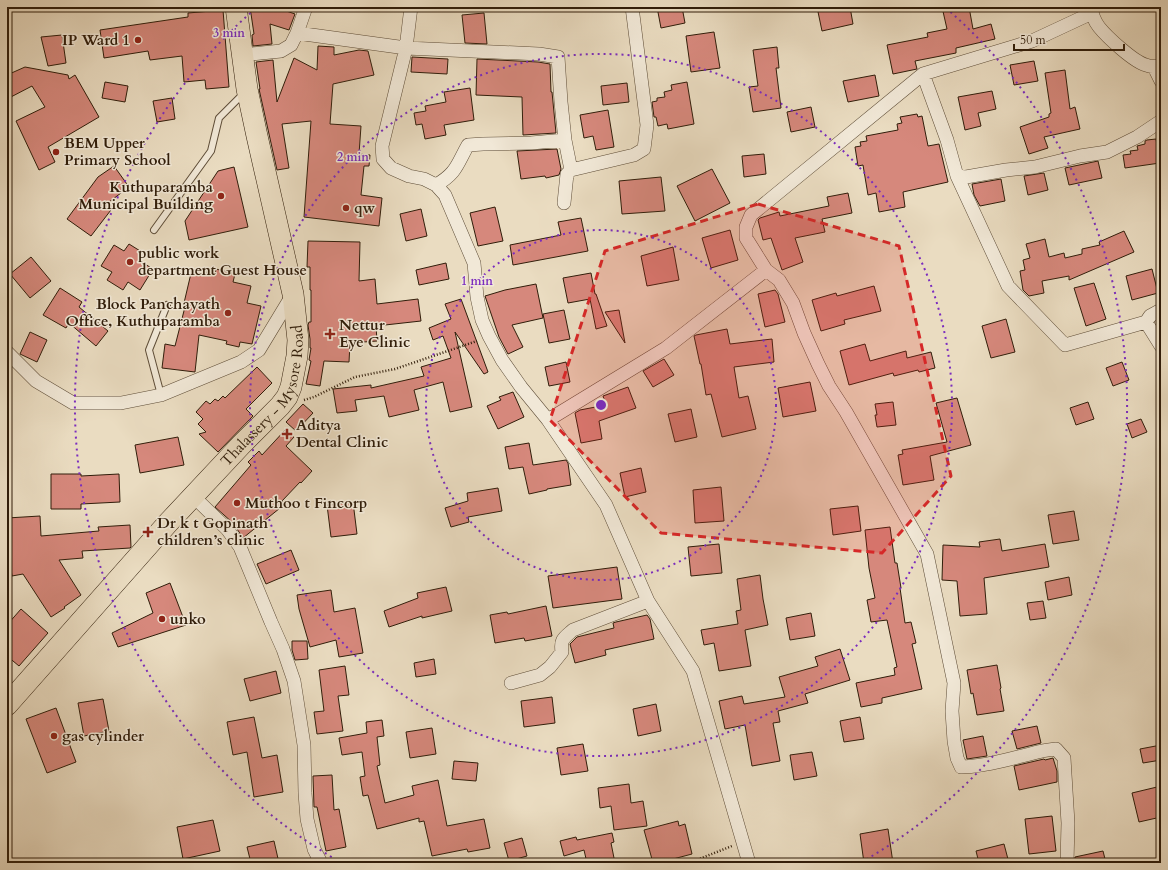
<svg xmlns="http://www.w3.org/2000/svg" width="1168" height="870" viewBox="0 0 1168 870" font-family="Cardo,serif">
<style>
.building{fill:#d6887c;stroke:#301d0a}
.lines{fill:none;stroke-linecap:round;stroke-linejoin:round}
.service-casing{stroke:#5e4d38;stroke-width:8}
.minor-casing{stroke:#5e4d38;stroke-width:14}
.primary-casing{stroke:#301d0a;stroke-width:22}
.path{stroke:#301d0a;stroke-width:2.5;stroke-dasharray:1 2;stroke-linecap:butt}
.service{stroke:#f1e8d7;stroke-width:6}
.minor{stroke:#f1e8d7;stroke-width:13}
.primary{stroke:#eadcc1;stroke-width:21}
.marked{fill:#d62828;fill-opacity:0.2;stroke:#d62828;stroke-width:3;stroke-dasharray:8 5;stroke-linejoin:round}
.ring{fill:none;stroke:#7b2cbf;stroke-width:2;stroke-dasharray:2 4}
.poi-dot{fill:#8f2418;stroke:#f1e8d7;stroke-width:1.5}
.labels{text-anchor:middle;stroke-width:3;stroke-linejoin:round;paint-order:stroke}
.poi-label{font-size:15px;font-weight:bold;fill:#301d0a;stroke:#f1e8d7;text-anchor:start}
.street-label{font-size:15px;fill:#301d0a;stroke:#f1e8d7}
.centre{fill:#7b2cbf;stroke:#f1e8d7;stroke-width:2}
.ring-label{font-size:12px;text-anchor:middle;font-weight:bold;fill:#7b2cbf;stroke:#f1e8d7;stroke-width:3;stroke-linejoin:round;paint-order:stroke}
</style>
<rect width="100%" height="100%" fill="#eadcc1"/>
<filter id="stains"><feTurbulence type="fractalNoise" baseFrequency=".005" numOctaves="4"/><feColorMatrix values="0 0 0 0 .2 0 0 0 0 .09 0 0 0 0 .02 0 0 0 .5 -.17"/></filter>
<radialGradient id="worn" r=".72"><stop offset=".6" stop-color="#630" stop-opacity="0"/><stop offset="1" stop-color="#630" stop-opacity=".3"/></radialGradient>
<!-- building -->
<path class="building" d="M250 7H275L295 14 289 30 270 24 272 44 253 46 252 35 254 34Z
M657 7H682L685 23 661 28Z
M817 7H850L853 24 822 31Z
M942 7H969L973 29 991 24 995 39 956 48V53L915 61 917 69 893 74 887 45 928 37 927 33 947 29Z
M223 10 229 87 206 89 205 80 184 82 182 56 150 60 148 51 104 58 100 30 188 17V13Z
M484 13 487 44 465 43 462 15Z
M714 32 720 68 691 72 686 36Z
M62 35 66 63 48 66 41 37Z
M318 46 334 47V55L359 50 368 51 374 75 333 84 330 124 361 126 359 154 370 155 369 166H364L361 195 382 198 379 226 304 217 311 121 282 124 289 168 277 170 259 89H260L256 62 273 60 277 102 294 58 317 70Z
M777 47 779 68H776L781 108 753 112 749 87 758 86 753 50Z
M412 57 448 59 447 74 411 72Z
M477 59 538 62 550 64 551 92H552L556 133 523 135 522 97 476 95Z
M1034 61 1038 81 1014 85 1010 65Z
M25 67 68 75 69 79 75 75 99 117 48 147 55 162 39 170 16 121 45 107 32 86 7 99V75Z
M1065 70 1070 109 1075 107 1080 129 1044 137 1048 148 1029 154 1020 127 1049 117V114L1051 113 1045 73Z
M875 75 879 96 848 102 843 81Z
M105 82 128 86 125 102 102 98Z
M687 82 694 124 668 129 667 124 658 126 656 117H654L652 102 657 101V98L665 97 664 92 672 90 671 85Z
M627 83 629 102 603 105 601 86Z
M470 88 474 120 444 125 446 135 425 139 422 124 416 125 414 113 426 111 425 106 446 102 444 92Z
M992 91 996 109 978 113 981 126 965 130 958 97Z
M172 98 175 119 157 122 153 101Z
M811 107 815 127 791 132 787 112Z
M608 110 614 147 596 150 593 136 584 138 580 115Z
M917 114 918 117 922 116 928 146 939 144 948 182 903 192 905 207 879 212 876 193 868 195 863 165 858 166 855 147 861 146 860 142 867 141 866 136 898 130 897 124 902 123 900 117Z
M1156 139 1160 163 1125 168 1123 155 1131 154 1130 151 1138 150 1137 146 1145 144V141L1147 140Z
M557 149 561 169 559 175 546 178 545 176 521 179 517 151Z
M764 154 766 174 744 177 742 156Z
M1098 161 1102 178 1069 185 1065 168Z
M114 166 129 187 109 202 114 206 91 236 67 219 98 177Z
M234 167 248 227 189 240 185 221 218 171Z
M712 169 730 203 695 221 677 186Z
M1044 173 1048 190 1028 195 1024 176Z
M661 177 665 211 622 214 619 181Z
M1001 179 1005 201 980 206 974 195 972 184Z
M848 193 852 213 822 219 825 232 795 238 803 262 782 270 771 238 763 240 758 220 760 218 779 212 780 216 829 206 827 197Z
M495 207 503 241 478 246 470 213Z
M421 209 427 236 406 241 400 214Z
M581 218 588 251 513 265 510 245 561 235 558 222Z
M730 230 738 260 711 268 702 238Z
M1124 231 1134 252 1069 280V276L1042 281 1044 293 1029 296 1023 290 1020 271 1025 270 1023 260 1030 258 1026 244 1045 239 1049 257 1064 253 1065 258 1082 254V249L1100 245 1099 242Z
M308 241 360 242 359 281 375 279 377 304 418 299 421 321 376 326 377 341 350 343 349 362 324 361 320 386 306 384 311 361 309 360 311 348H310V339L308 325 309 322H311V290H310V267H307Z
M129 244 145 254 140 261 153 269 140 290 128 282 123 290 107 280 112 272 101 266 114 245 124 251Z
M673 247 679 280 647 286 641 256Z
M31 257 51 281 30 298 10 274Z
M446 263 449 279 419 285 416 270Z
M192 269 215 274 216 269 235 274 233 282 251 286 247 303 261 306 252 344 240 342 239 347 226 344 227 341 199 335 195 372 162 368 165 344 175 346 186 303H184Z
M1152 269 1158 293 1132 300 1126 276Z
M591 273 595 294H596L607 326 596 329 590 299 568 303 563 278Z
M1094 283 1106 319 1086 326 1074 288Z
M536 284 543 318 512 325 523 347 508 354 499 337 485 296 505 290Z
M874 286 881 311 844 320 845 324 821 331 812 300 836 293 837 296Z
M60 288 82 302 79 307 108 331 96 346 69 323 66 328 43 315Z
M775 290 778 294 785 322 765 327 758 294Z
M461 299 488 372 484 374 455 332 472 407 450 412 443 382 414 390 419 410 389 417 384 396 355 400 357 411 337 413 333 389 371 385V388L424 376 421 367 451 358 443 336 433 340 429 328 451 319 445 304Z
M564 310 570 339 549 343 543 314Z
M619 310 625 343 605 312Z
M1006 319 1015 352 991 358 982 326Z
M727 329 730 344 772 339 774 362 734 367 739 398 748 396 756 429 722 437 711 394 706 395 701 364H700L694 336 696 335Z
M30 332 47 340 37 362 20 354Z
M865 344 870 361 906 351 907 358 931 352 935 368 919 372 918 370 894 376 893 373 849 385 840 351Z
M664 359 674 375 653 387 643 371Z
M566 362 570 382 549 386 545 367Z
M1122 362 1129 380 1113 386 1106 368Z
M257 367 272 383 246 409 253 416 218 452 199 434 206 432 198 424 203 419 196 412 206 401 210 404 215 399 218 401 223 396 225 398Z
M810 382 816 411 783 417 778 388Z
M628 387 636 408 599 421 602 439 581 443 575 413 580 410 606 405 603 396Z
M513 392 524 417 498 429 487 406 501 400 499 397Z
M957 398 971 445 930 456 934 480 903 485 898 455 903 454 902 450 947 442 936 403Z
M893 402 896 425 877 427 875 415H877L875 404Z
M1088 402 1094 419 1076 425 1070 408Z
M303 404 313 413 296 431 286 422Z
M691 409 697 437 675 442 668 414Z
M1141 419 1147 432 1132 438 1127 424Z
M286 429 294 437 286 446 312 471 301 483 300 482 282 501 285 504 243 538 233 523 215 507 251 465 248 462 259 451 262 455Z
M178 437 184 465 140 473 135 445Z
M529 443 533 465 566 460 568 463 571 485 547 489V490L529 494 523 467 509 469 505 447Z
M641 468 646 492 625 497 620 473Z
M51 474H81V476L119 474 120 502 81 504V509H51Z
M721 487 724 521 695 523 693 490Z
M498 488 502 511 468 517 469 522 451 527 445 508 468 501 467 493Z
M353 502 357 534 331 537 327 505Z
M858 506 861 531 833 535 830 509Z
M1074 511 1079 540 1053 544 1048 515Z
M40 516 41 536 99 531 98 527 130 525 131 547 130 548 82 551 83 558 59 560 81 595 64 607 65 608 51 617 23 574 12 576 7 542V518Z
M890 527 895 563H897L901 588H900L905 623 911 622 916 643 912 644 922 689 882 698V703L861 707 856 683 895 675 894 668 897 667 887 620 871 622 867 600 875 598 869 568 865 530Z
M1000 539 1002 551 1045 544 1049 567 984 578 987 614 960 616 957 581 942 580 943 545 980 547 979 542Z
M719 544 722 573 691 576 688 547Z
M291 550 299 570 266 584 257 564Z
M617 567 622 599 553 608 548 576Z
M760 575 763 599 768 625 745 630 751 666 719 671 714 643 704 645 701 630 738 624 736 611 741 610 737 579Z
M1069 577 1072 595 1048 600 1045 582Z
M170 583 186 625 118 647 112 633 153 613 146 593Z
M446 587 452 611 422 618V616L389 627 384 611 418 598 417 593Z
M331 590 334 612 355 608 363 653 339 657 336 640 310 647 299 609 297 595Z
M1043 601 1046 618 1030 620 1027 603Z
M546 606 552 636 525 641 524 638 495 643 490 615 507 612 508 614Z
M21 609 48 633 19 666 7 656V625Z
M811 613 815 636 790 640 786 618Z
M647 615 650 619 654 639 605 650 606 655 575 663 570 644 577 637 614 628 613 623 616 622Z
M292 641H307L308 659 295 660 292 650Z
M840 649 850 680 805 694 808 703 778 711 780 722 773 723 780 761 752 766 745 725 725 729 719 701 742 696 744 704 785 697 779 677 818 666 815 657Z
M434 659 436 674 416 677 414 663Z
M997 665 1001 688 1000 689 1004 711 977 715 973 693 971 694 967 670Z
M345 666 349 695 338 696 343 731 317 734 314 712 324 711 319 670Z
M276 671 281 693 250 701 244 679Z
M552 697 555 723 524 727 521 701Z
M103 699 109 731 84 736 78 703Z
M656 704 661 731 638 736 633 709Z
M56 708 76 762 47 773 26 719Z
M254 717 262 758 277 755 283 792 254 797 247 752 233 755 227 722Z
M860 717 864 739 844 742 840 721Z
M382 720 384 736 377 737 380 765 377 766 385 803 414 795 412 786 438 780 447 826 484 819 490 848 468 852 467 849 432 856 424 821 419 822V818L377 829 368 795 363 796 360 777 365 776 362 752 342 755 339 738 367 733 366 722Z
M1037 726 1041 743 1017 749 1012 731Z
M432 728 436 754 410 758 406 732Z
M983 736 987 756 967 759 963 740Z
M583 744 588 771 561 775 557 748Z
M1161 745V760L1143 763 1140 749Z
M812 752 817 776 794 780 790 755Z
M1053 758 1057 771V782L1019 790 1014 766 1044 759 1045 760Z
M454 761 478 763 476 781 452 779Z
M332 775 334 810 339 809 346 847 326 851 317 807H314L313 776Z
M629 784 631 803 643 801 647 826 614 830 611 806 600 808 598 788Z
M1157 787 1161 803V817L1139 822 1132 793Z
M1052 816 1056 851 1029 854 1025 819Z
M213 820 220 851 183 859 177 827Z
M678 821 679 826 685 824 692 854 658 863H653L644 830Z
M888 829 893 863H864L860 834Z
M612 833 614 842 611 843 615 863H587L584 850 564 856 560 841 576 837 577 840Z
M522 838 527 856 509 861 504 843Z
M274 841 279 863H251L247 847Z
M1004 844 1009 863H979L976 851Z
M1103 851 1106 863H1075V857Z"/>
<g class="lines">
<defs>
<path id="service" d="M154 230 211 151 219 118 244 93
M161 395 149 350 167 305"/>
<path id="minor" d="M411 7 406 48 539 54 558 57 561 102 565 140
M1091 7C1092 14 1095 22 1099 27 1107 37 1134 62 1146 65 1151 67 1155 67 1161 65
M297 33 306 7
M242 55 281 51 291 45 297 33 406 48 382 146 383 159 391 168 409 176 424 179 436 185 445 195 474 263 477 297 482 320 489 336 502 360 521 387 548 420 606 505 648 601 693 671 749 863
M1154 67 1161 81
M923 74 947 140 957 176 1008 286 1065 345 1146 322 1150 316 1161 310
M957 176 966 177 1006 170 1035 167 1080 156 1107 152 1137 137 1161 121
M436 185C457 173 457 164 468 145L483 144 531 143 565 140 571 170
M564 203 567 174 571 170 634 155 644 149 647 125 632 7
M766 270 779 280 793 303 804 333 818 364 829 386 846 412 927 554 954 683 952 711 954 741 957 758 961 767C980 767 1003 761 1022 756 1034 753 1043 750 1056 749L1064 758 1068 823 1067 863
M1146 322 1161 346
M7 352 36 381 73 403H121L161 395 241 362 259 350 293 294
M548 420 666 348 766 270 746 238V227L751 215 923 74 1032 41 1092 13
M193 496 227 529 240 547 271 622 283 649 294 681 304 745 305 793 307 819 314 849 321 863
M511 683 540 675 550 667 562 652C560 639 564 638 573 630L648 601"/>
<g id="primary">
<path id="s1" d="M7 705 167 524 241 445 280 406 287 397 291 387 297 356 298 340 293 294 257 136 247 89 236 7"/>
</g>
</defs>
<!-- service casing -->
<use href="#service" class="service-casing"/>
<!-- minor casing -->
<use href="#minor" class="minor-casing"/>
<!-- primary casing -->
<use href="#primary" class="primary-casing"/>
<!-- path -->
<path class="path" d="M304 400 314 397 355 377 395 369 477 341
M689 863 732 846"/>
<!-- service -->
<use href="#service" class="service"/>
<!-- minor -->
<use href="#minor" class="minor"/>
<!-- primary -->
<use href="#primary" class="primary"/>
</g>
<!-- marked area -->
<path class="marked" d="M758 204 899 246 951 476 882 553 661 533 550 420 605 251Z"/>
<!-- distance rings -->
<g class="ring">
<circle cx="601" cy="405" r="175"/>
<circle cx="601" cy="405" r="351"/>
<path d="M342 863A526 526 0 0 1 256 8M946 8A526 526 0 0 1 860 863"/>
</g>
<!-- markers -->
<g class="poi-dot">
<circle cx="138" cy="40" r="4"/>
<circle cx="56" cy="152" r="4"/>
<circle cx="221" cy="196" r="4"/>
<circle cx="346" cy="208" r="4"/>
<circle cx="130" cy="262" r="4"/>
<circle cx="228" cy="313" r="4"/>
<path d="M328 328h4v4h4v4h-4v4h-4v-4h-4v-4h4z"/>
<path d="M285 428h4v4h4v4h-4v4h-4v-4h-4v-4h4z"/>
<circle cx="237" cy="503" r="4"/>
<path d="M146 526h4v4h4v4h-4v4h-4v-4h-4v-4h4z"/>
<circle cx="162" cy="619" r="4"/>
<circle cx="54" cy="736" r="4"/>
</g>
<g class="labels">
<!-- poi labels -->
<g class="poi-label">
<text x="130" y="45" text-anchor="end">IP Ward 1</text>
<text x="64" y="148">BEM Upper<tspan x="64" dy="17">Primary School</tspan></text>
<text x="213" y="192" text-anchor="end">Kuthuparamba<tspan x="213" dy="17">Municipal Building</tspan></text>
<text x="354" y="213">qw</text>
<text x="138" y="258">public work<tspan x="138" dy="17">department Guest House</tspan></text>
<text x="220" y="309" text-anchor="end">Block Panchayath<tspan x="220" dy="17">Office, Kuthuparamba</tspan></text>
<text x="339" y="330">Nettur<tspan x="339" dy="17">Eye Clinic</tspan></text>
<text x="296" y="430">Aditya<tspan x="296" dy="17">Dental Clinic</tspan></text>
<text x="245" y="508">Muthoo t Fincorp</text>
<text x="157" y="528">Dr k t Gopinath<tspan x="157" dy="17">children’s clinic</tspan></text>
<text x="170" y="624">unko</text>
<text x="62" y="741">gas cylinder</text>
</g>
<!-- street labels -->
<g class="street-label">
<text dy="5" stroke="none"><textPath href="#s1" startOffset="407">Thalassery - Mysore Road</textPath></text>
</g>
</g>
<circle cx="601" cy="405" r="6" class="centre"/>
<g class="ring-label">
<text x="229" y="37">3 min</text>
<text x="353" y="161">2 min</text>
<text x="477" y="285">1 min</text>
</g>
<!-- margin -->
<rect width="1168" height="870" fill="none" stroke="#eadcc1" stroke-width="24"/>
<rect x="8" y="8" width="1152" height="854" fill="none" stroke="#301d0a" stroke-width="2"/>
<rect x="12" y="12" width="1144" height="846" fill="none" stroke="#301d0a"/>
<!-- scale -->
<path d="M1014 44v6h110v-6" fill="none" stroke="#301d0a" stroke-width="2"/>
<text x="1020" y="44" font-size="12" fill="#301d0a" stroke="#f1e8d7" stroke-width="3" paint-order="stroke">50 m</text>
<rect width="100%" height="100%" filter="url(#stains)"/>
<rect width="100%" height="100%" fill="url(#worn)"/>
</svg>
